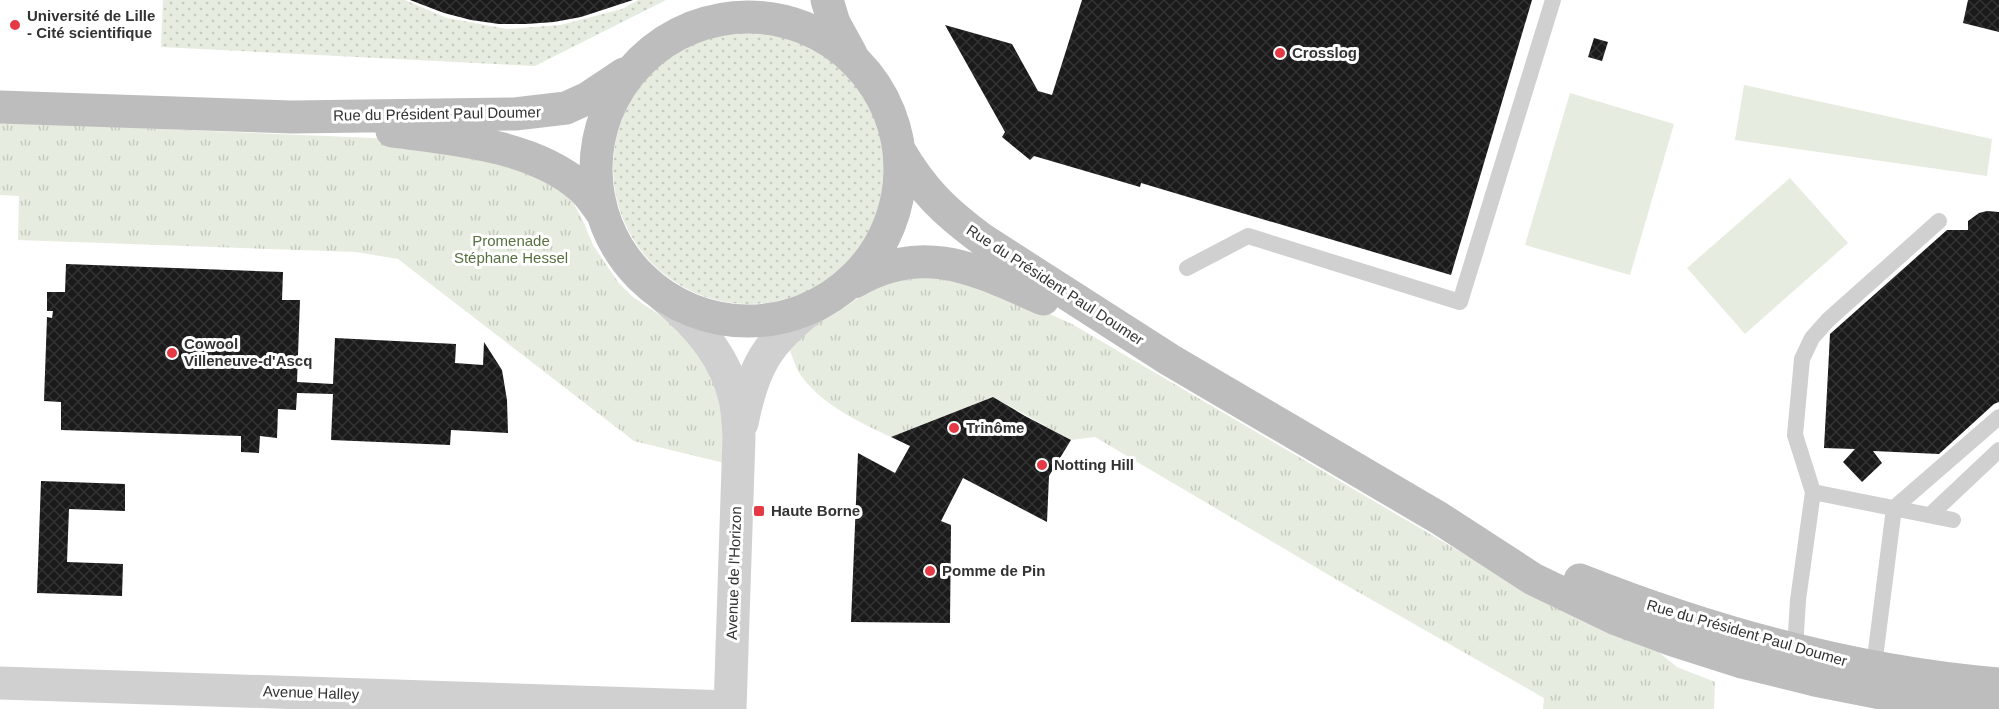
<svg xmlns="http://www.w3.org/2000/svg" width="1999" height="709" viewBox="0 0 1999 709" font-family="Helvetica,sans-serif">
<style>
.grass{fill:url(#grass-dots)}
.park{fill:url(#park-tufts)}
.garden{fill:#e6ecdf}
.building{fill:url(#building-cross-hatch)}
.lines{fill:none;stroke-linecap:round;stroke-linejoin:round}
.lane{stroke:#d0d0d0;stroke-width:16}
.street{stroke:#d0d0d0;stroke-width:33}
.secondary{stroke:#bdbdbd;stroke-width:33}
.poi-dot{fill:#e63946;stroke:#fff;stroke-width:2}
.labels{text-anchor:middle;stroke-width:6;stroke-linejoin:round;paint-order:stroke}
.poi-label{font-size:15px;font-weight:bold;fill:#333;stroke:#fff;text-anchor:start}
.street-label{font-size:15px;fill:#333;stroke:#fff}
.park-label{font-size:15px;fill:#56703f;stroke:#fff}
</style>
<defs>
<pattern id="grass-dots" width="8" height="8" patternUnits="userSpaceOnUse" patternTransform="scale(1.5)"><rect width="8" height="8" fill="#e6ecdf"/><path d="M2 2h.1M6 6h.1" fill="none" stroke="#c6cbc0" stroke-width="1.8" stroke-linecap="round"/></pattern>
<pattern id="park-tufts" width="24" height="20" patternUnits="userSpaceOnUse" patternTransform="scale(1.5)"><rect width="24" height="20" fill="#e6ecdf"/><path d="M3 7l-1-3M5 7V3M7 7l1-3M15 17l-1-3M17 17v-4M19 17l1-3" fill="none" stroke="#c6cbc0"/></pattern>
<pattern id="building-cross-hatch" width="8" height="8" patternUnits="userSpaceOnUse" patternTransform="scale(1.5)"><rect width="8" height="8" fill="#1a1a1a"/><path d="M0 0l8 8M0 8l8-8" fill="none" stroke="#333"/></pattern>
</defs>
<rect width="100%" height="100%" fill="#fff"/>
<!-- grass -->
<path class="grass" d="M163 0H405L447 18 507 29 560 25 622 9 638 0H666L535 66 161 47Z
M613 168a136 136 0 1 1 272 0a136 136 0 1 1-272 0Z"/>
<!-- park -->
<path class="park" d="M0 122 397 139 500 162 552 184 572 200 584 223 593 245 618 282 633 297 671 323 690 342 710 369 722 400 724 463 634 441 398 259 356 252 18 240 19 196 0 195Z
M899 275 970 279 1072 324 1471 558 1656 650 1677 667 1715 682 1714 709H1543L1544 698 1344 584 1095 437 1071 440 993 397 891 437C859 422 824 406 802 377 795 368 792 354 787 343L816 322 838 312 881 282Z"/>
<!-- garden -->
<path class="garden" d="M1744 85 1992 139 1987 176 1735 140Z
M1570 93 1674 124 1630 275 1525 245Z
M1790 178 1848 243 1745 334 1687 268Z"/>
<!-- building -->
<path class="building" d="M410 0H633L581 17 554 22 526 24H499L471 20 444 13Z
M1082 0H1532L1451 275 1141 183 1140 187 1034 156 1030 160 1002 137 1005 132 945 25 1012 44 1038 91 1052 95Z
M1968 0H1999V32L1963 23Z
M1594 38 1608 42 1602 61 1588 57Z
M1987 211 1999 212V402L1994 404 1939 454 1873 451 1882 463 1862 482 1843 462 1855 449 1824 448 1830 334 1947 230H1968V221L1979 213Z
M66 264 283 272 282 300H300L297 382 333 384 335 338 456 344 455 363 483 365 484 342 502 370 507 400 508 433 451 430 450 445 331 440 333 394 297 393 296 410 278 409 277 438 260 436 259 453 241 452V436L61 430V402L44 401 47 317 52 318 53 311H47V292H65Z
M993 397 1025 416 1071 440 1049 476 1047 522 963 478 941 521 951 525 950 623 851 622 858 453 895 473 910 446 891 437Z
M41 481 125 484V511L69 509 67 562 123 564 122 596 37 593Z"/>
<g class="lines">
<!-- lane -->
<path class="lane" d="M1939 221 1828 320 1812 338 1802 359 1795 435 1813 492 1953 520
M1187 268 1248 236 1460 302 1553 0
M1930 515 1999 450
M1795 649 1798 600 1813 492
M1874 666 1894 508 1999 417"/>
<!-- street -->
<path class="street" d="M663 296C695 322 726 357 735 399 738 411 738 424 739 437L730 709
M742 423C753 367 767 342 813 307
M0 683 730 707"/>
<!-- secondary -->
<path class="secondary" d="M827 0 834 23 851 54
M596 169a152 152 0 1 1 304 0a152 152 0 1 1-304 0Z
M0 107 292 117 515 114 566 108 588 98 624 74
M392 131C453 139 534 145 582 188 590 195 596 205 602 213
M899 150C923 191 945 212 983 240L1170 360 1439 518 1533 579 1614 618 1673 640 1742 662 1815 680 1926 702 1986 709
M854 282C924 241 977 270 1043 299
M1580 580C1714 633 1855 672 1999 684"/>
</g>
<!-- markers -->
<g class="poi-dot">
<circle cx="15" cy="25" r="6"/>
<circle cx="1280" cy="53" r="6"/>
<circle cx="172" cy="353" r="6"/>
<circle cx="954" cy="428" r="6"/>
<circle cx="1042" cy="465" r="6"/>
<rect x="753" y="505" width="12" height="12" rx="3"/>
<circle cx="930" cy="571" r="6"/>
</g>
<g class="labels">
<!-- poi labels -->
<g class="poi-label">
<text x="27" y="21">Université de Lille<tspan x="27" dy="17">‐ Cité scientifique</tspan></text>
<text x="1292" y="58">Crosslog</text>
<text x="184" y="349">Cowool<tspan x="184" dy="17">Villeneuve-d'Ascq</tspan></text>
<text x="966" y="433">Trinôme</text>
<text x="1054" y="470">Notting Hill</text>
<text x="771" y="516">Haute Borne</text>
<text x="942" y="576">Pomme de Pin</text>
</g>
<!-- street labels -->
<g class="street-label">
<text transform="translate(437 114) rotate(-1)" y="5">Rue du Président Paul Doumer</text>
<text transform="translate(1055 285) rotate(33)" y="5">Rue du Président Paul Doumer</text>
<text transform="translate(734 573) rotate(-88)" y="5">Avenue de l'Horizon</text>
<text transform="translate(1747 633) rotate(16)" y="5">Rue du Président Paul Doumer</text>
<text transform="translate(311 693) rotate(2)" y="5">Avenue Halley</text>
</g>
<!-- park labels -->
<g class="park-label">
<text x="511" y="246">Promenade<tspan x="511" dy="17">Stéphane Hessel</tspan></text>
</g>
</g>
</svg>
